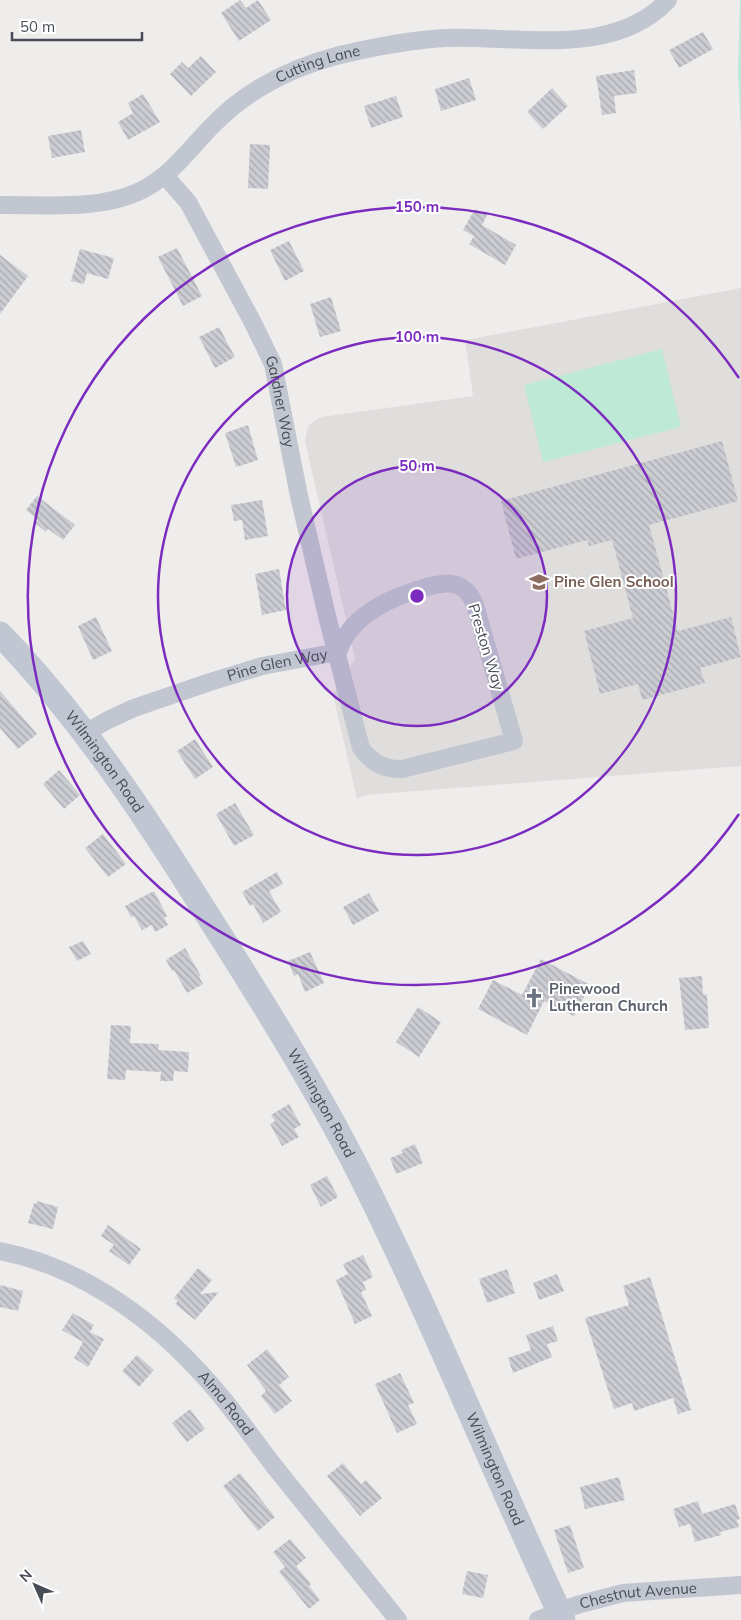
<svg xmlns="http://www.w3.org/2000/svg" width="741" height="1620" viewBox="0 0 741 1620" font-family="Mulish,sans-serif">
<style>
.education{fill:#e0dedd}
.green{fill:#bee9d7}
.park{fill:url(#park-dots)}
.building{fill:url(#building-back-hatch)}
.lines{fill:none;stroke-linecap:round;stroke-linejoin:round}
.street{stroke:#c1c6d0;stroke-width:18}
.secondary{stroke:#c1c6d3;stroke-width:25}
.ring{fill:none;stroke:#7b2cbf;stroke-width:2.5}
.labels{text-anchor:middle;stroke-width:4;stroke-linejoin:round;paint-order:stroke}
.street-label{font-size:15px;fill:#474c57;stroke:#fff}
.education-label{font-size:15px;font-weight:bold;fill:#785e54;stroke:#fff;text-anchor:start}
.worship-label{font-size:15px;font-weight:bold;fill:#5b616d;stroke:#fff;text-anchor:start}
.centre{fill:#7b2cbf;stroke:#fff;stroke-width:2.5}
.ring-label{font-size:15px;text-anchor:middle;font-weight:bold;fill:#7b2cbf;stroke:#fff;stroke-width:4;stroke-linejoin:round;paint-order:stroke}
</style>
<defs>
<pattern id="park-dots" width="8" height="8" patternUnits="userSpaceOnUse" patternTransform="scale(1.25)"><rect width="8" height="8" fill="#bee9d7"/><path d="M2 2h.1M6 6h.1" fill="none" stroke="#9cbfb1" stroke-width="1.8" stroke-linecap="round"/></pattern>
<pattern id="building-back-hatch" width="6" height="6" patternUnits="userSpaceOnUse" patternTransform="scale(1.25)"><rect width="6" height="6" fill="#cccdd3"/><path d="M-1 5l2 2M0 0l6 6M5-1l2 2" fill="none" stroke="#a7a9ae"/></pattern>
</defs>
<rect width="100%" height="100%" fill="#efedec"/>
<!-- education -->
<path class="education" d="M741 288V766L365 795 357 799 333 695 355 659 305 441 308 427 314 421 321 417 473 396 465 340Z"/>
<!-- green -->
<path class="green" d="M662 349 681 427 543 462 524 385Z"/>
<!-- park -->
<path class="park" d="M740 0H741V134L738 73Z"/>
<!-- building -->
<path class="building" d="M240 0 246 8 258 0 271 20 239 41 221 13Z
M703 32 713 49 679 68 669 50Z
M201 56 216 72 191 96 170 74 182 62 188 68Z
M634 70 637 93 614 96 616 113 602 115 596 76Z
M469 78 476 100 441 111 435 89Z
M552 88 568 106 543 129 527 112Z
M143 94 160 122 128 140 118 122 133 113 128 103Z
M396 96 403 117 371 128 364 106Z
M81 130 85 152 52 158 48 136Z
M250 144 270 145 268 189 248 188Z
M475 209 487 215 482 225 516 245 505 265 469 244 474 236 463 230Z
M289 241 304 271 285 281 270 250Z
M177 248 202 296 183 306 158 257Z
M80 249 114 258 108 279 87 273 84 284 71 281Z
M0 255 28 276 0 314Z
M331 297 341 331 320 337 310 304Z
M219 327 235 357 215 368 199 337Z
M248 425 258 460 236 467 225 433Z
M722 441 738 501 649 525 678 631 731 617 741 657 700 668 705 683 642 700 638 684 600 694 584 631 633 618 612 540 589 546 587 540 516 559 501 501Z
M37 496 75 525 63 540 48 529 46 532 35 523 38 520 26 510Z
M262 500 268 536 245 540 242 520 234 521 231 505Z
M279 569 286 610 262 615 255 574Z
M96 617 112 651 93 660 78 626Z
M0 691 37 734 18 749 0 728Z
M195 739 213 767 195 779 177 751Z
M59 770 80 795 64 809 43 784Z
M235 803 254 835 234 846 216 814Z
M103 834 126 864 108 877 85 848Z
M277 872 283 884 269 891 281 912 263 923 253 904 250 906 242 892Z
M154 891 167 916 164 918 168 925 155 932 152 925 142 930 134 916 131 917 125 906Z
M369 893 379 911 353 925 343 907Z
M83 941 91 954 77 961 69 947Z
M185 948 201 976 199 977 203 984 187 993 174 970 172 971 166 960Z
M310 952 324 983 305 992 298 974 294 976 288 961Z
M541 959 590 985 574 1016 544 1001 527 1035 478 1009 493 980 522 995Z
M702 976 703 995 707 994 709 1028 685 1030 679 978Z
M418 1007 441 1022 419 1057 396 1042Z
M111 1025 131 1026 130 1043 159 1044 158 1050 189 1052 188 1072 174 1071 173 1081H160L161 1072 126 1070 125 1080 107 1079Z
M289 1104 301 1125 294 1129 299 1137 282 1146 270 1124 275 1121 271 1115Z
M415 1144 423 1163 396 1174 390 1158 403 1153 401 1150Z
M327 1176 338 1197 321 1207 310 1185Z
M37 1201 58 1207 53 1229 28 1223 34 1203 36 1204Z
M108 1225 141 1249 129 1265 109 1251 114 1245 101 1236Z
M363 1255 373 1277 363 1282 366 1290 361 1292 372 1316 355 1324 336 1280 348 1274 343 1264Z
M198 1268 212 1280 200 1294 219 1292 195 1320 175 1304 178 1301 174 1298Z
M507 1269 515 1293 487 1303 479 1279Z
M557 1274 564 1291 539 1300 533 1283Z
M650 1277 691 1410 678 1414 673 1398 634 1411 632 1403 614 1409 585 1318 629 1305 623 1286Z
M0 1285 23 1291 18 1311 0 1307Z
M73 1313 94 1325 90 1332 104 1339 88 1367 74 1358 83 1342 62 1330Z
M553 1326 558 1341 547 1344 552 1357 513 1373 508 1358 531 1350 526 1335Z
M267 1349 289 1377 279 1385 292 1401 275 1414 261 1396 266 1391 247 1365Z
M137 1355 154 1370 139 1387 122 1371Z
M400 1373 414 1403 408 1405 417 1424 397 1433 375 1384Z
M190 1409 205 1429 187 1442 172 1423Z
M343 1463 361 1484 366 1480 382 1498 360 1516 327 1476Z
M240 1473 275 1517 258 1531 223 1486Z
M619 1477 625 1500 585 1509 580 1487Z
M698 1501 702 1514 735 1504 740 1519 737 1520 739 1527 720 1532 721 1535 695 1542 690 1524 679 1527 673 1509Z
M570 1525 584 1568 568 1573 554 1530Z
M290 1539 306 1558 296 1566 311 1584 309 1586 320 1600 309 1609 279 1572 285 1567 273 1552Z
M467 1571 488 1575 483 1598 462 1594Z"/>
<g class="lines">
<!-- street -->
<g class="street">
<path id="s1" d="M165 176 188 202 252 321 273 364 299 496 327 616 361 748C371 762 384 770 402 769L514 741 475 605C463 576 441 582 417 590 385 600 349 618 338 652"/>
<path id="s2" d="M0 205C45 204 95 211 138 192 171 177 189 149 213 125 248 89 293 67 340 55 374 47 410 40 445 38 516 35 613 59 668 0"/>
<path id="s3" d="M85 733 108 720 134 708 210 682 262 666 338 652"/>
<path id="s4" d="M0 1251C75 1265 145 1313 196 1368 225 1398 249 1433 274 1466 315 1517 357 1569 398 1620"/>
<path id="s5" d="M538 1620 577 1605 623 1593 741 1585"/>
</g>
<!-- secondary -->
<path class="secondary" id="s6" d="M0 634C78 715 138 805 198 900 255 990 313 1081 361 1176 434 1322 494 1473 563 1620"/>
</g>
<!-- distance rings -->
<circle cx="417" cy="596" r="130" fill="#7b2cbf" fill-opacity=".12"/>
<g class="ring">
<circle cx="417" cy="596" r="130"/>
<circle cx="417" cy="596" r="259"/>
<path d="M739 814A389 389 0 1 1 739 378"/>
</g>
<!-- icons -->
<defs>
<symbol id="school-bare" viewBox="-9 -9 18 18"><path d="M0-5L7-2L0 1L-7-2ZM-4 1L0 2.5L4 1V4Q0 6-4 4Z" fill="#8d6e63" stroke="#fff" stroke-width="2.5" paint-order="stroke"/></symbol>
<symbol id="church-bare" viewBox="-9 -9 18 18"><path d="M-1.2-6h2.4v3.5h3.3v2.4h-3.3V6h-2.4V-.1h-3.3v-2.4h3.3Z" fill="#6b7280" stroke="#fff" stroke-width="2.5" paint-order="stroke"/></symbol>
</defs>
<g fill-rule="evenodd">
<use href="#school-bare" x="525" y="568" width="28" height="28"/>
<use href="#church-bare" x="520" y="984" width="28" height="28"/>
</g>
<g class="labels">
<!-- street labels -->
<g class="street-label">
<text dy="5" stroke="none"><textPath href="#s2" startOffset="364">Cutting Lane</textPath></text>
<text dy="5" stroke="none"><textPath href="#s1" startOffset="256">Gardner Way</textPath></text>
<text transform="translate(486 647) rotate(73)" y="5">Preston Way</text>
<text dy="5" stroke="none"><textPath href="#s3" startOffset="205">Pine Glen Way</textPath></text>
<text dy="5" stroke="none"><textPath href="#s6" startOffset="165">Wilmington Road</textPath></text>
<text dy="5" stroke="none"><textPath href="#s6" startOffset="570">Wilmington Road</textPath></text>
<text dy="5" stroke="none"><textPath href="#s4" startOffset="278">Alma Road</textPath></text>
<text dy="5" stroke="none"><textPath href="#s6" startOffset="975">Wilmington Road</textPath></text>
<text dy="5" stroke="none"><textPath href="#s5" startOffset="104">Chestnut Avenue</textPath></text>
</g>
<!-- education labels -->
<g class="education-label">
<text x="554" y="587">Pine Glen School</text>
</g>
<!-- worship labels -->
<g class="worship-label">
<text x="549" y="994">Pinewood<tspan x="549" dy="17">Lutheran Church</tspan></text>
</g>
</g>
<circle cx="417" cy="596" r="8" class="centre"/>
<g class="ring-label">
<text x="417" y="212">150 m</text>
<text x="417" y="342">100 m</text>
<text x="417" y="471">50 m</text>
</g>
<!-- north arrow -->
<g transform="translate(35 1585) rotate(315)" stroke="#ffffff" stroke-width="4" paint-order="stroke">
<path d="M0-4L9 19L0 12L-9 19Z" fill="#474c57"/>
<text y="-8" font-size="14" font-weight="bold" text-anchor="middle" fill="#474c57">N</text>
</g>
<!-- scale -->
<path d="M12 32v8h130v-8" fill="none" stroke="#474c57" stroke-width="2.5"/>
<text x="20" y="32" font-size="15" fill="#474c57" stroke="#ffffff" stroke-width="4" paint-order="stroke">50 m</text>
</svg>
